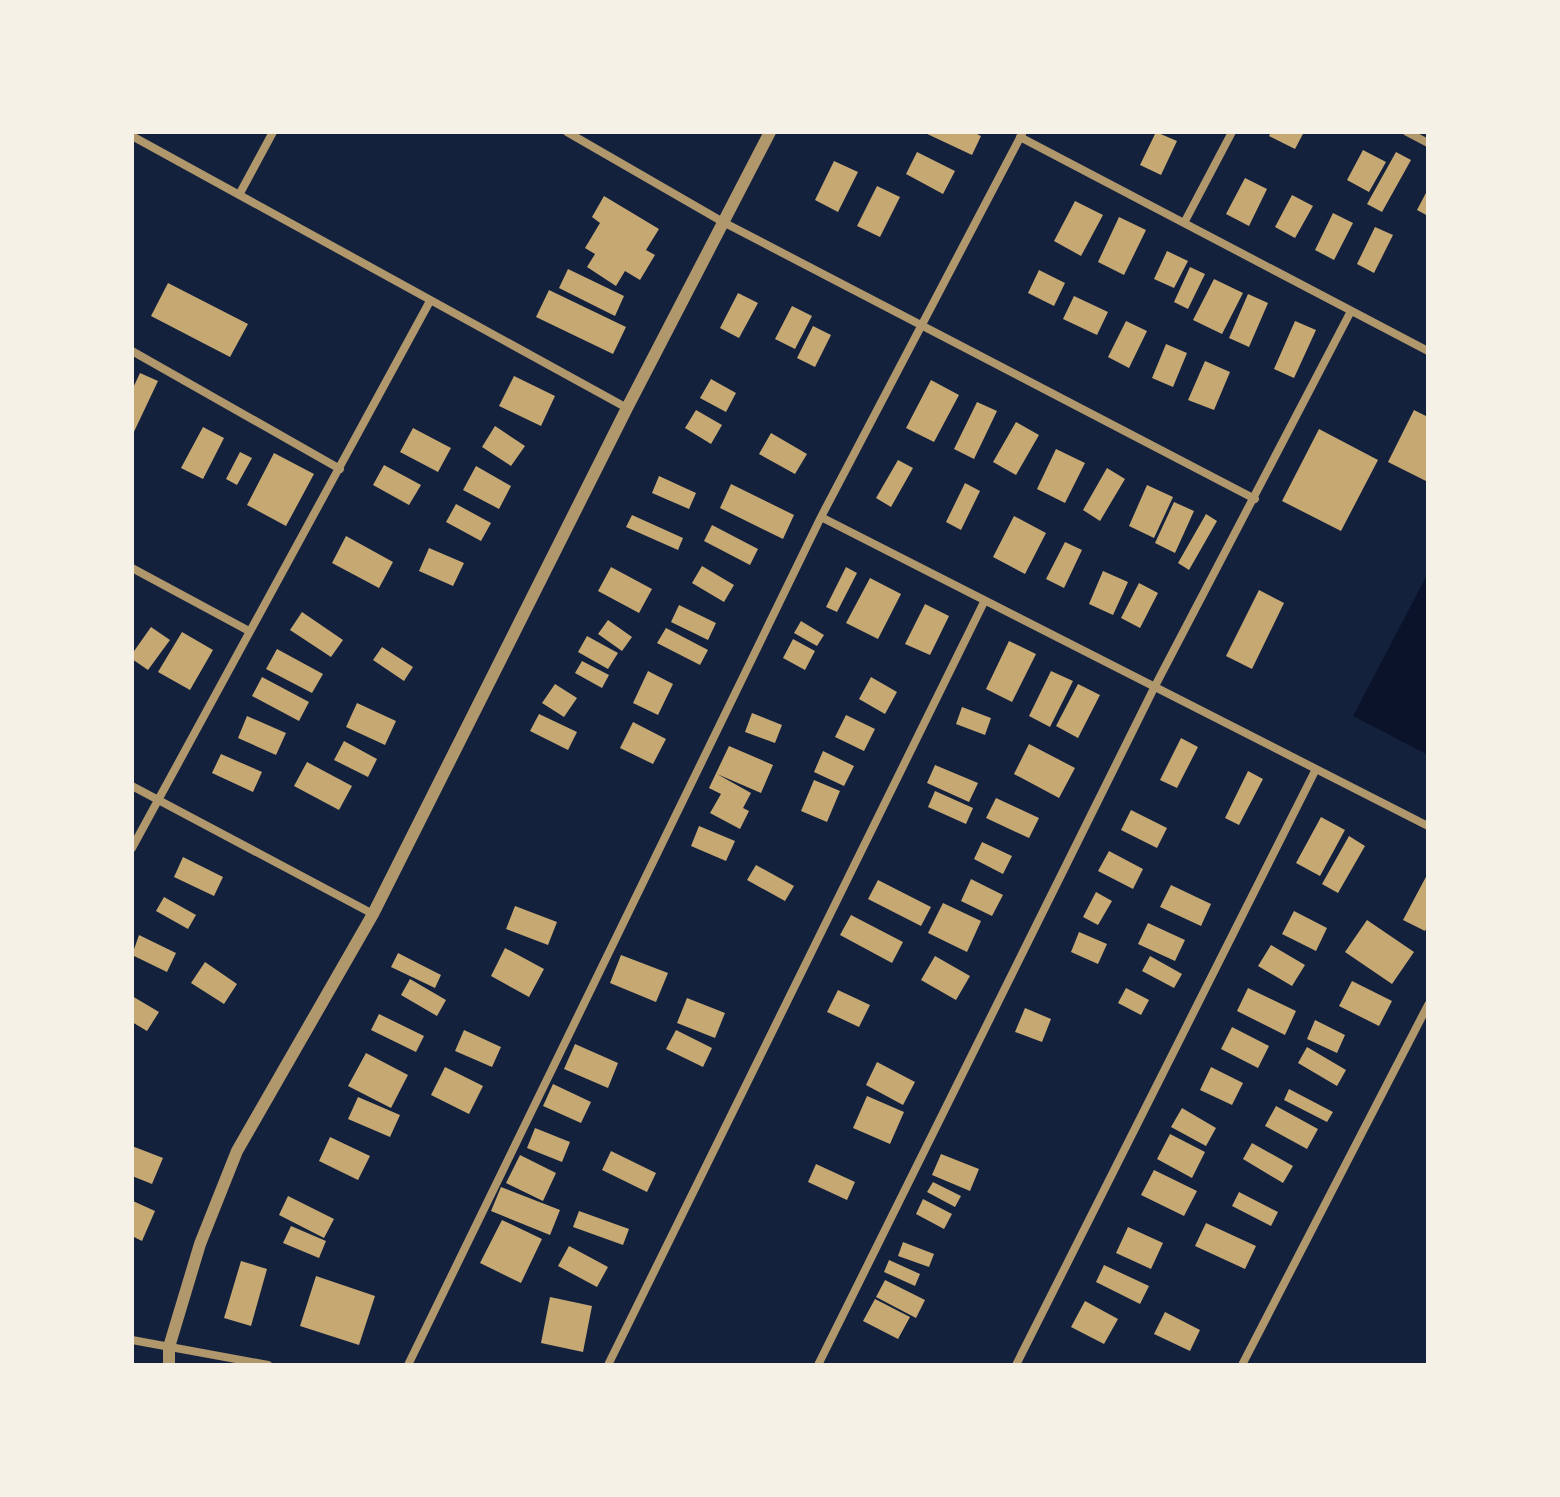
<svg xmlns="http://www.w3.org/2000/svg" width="1560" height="1497" viewBox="0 0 1560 1497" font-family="Signika,sans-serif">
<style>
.water{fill:#0b132b}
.building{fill:#c6a872}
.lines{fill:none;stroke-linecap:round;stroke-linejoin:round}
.minor{stroke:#b1986c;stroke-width:8}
.tertiary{stroke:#b1986c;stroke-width:12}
</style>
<rect width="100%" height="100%" fill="#14213d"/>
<!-- water -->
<path class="water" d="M1428 573V755L1353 716Z"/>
<!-- building -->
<path class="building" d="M923 132H973L981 136 972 155Z
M1156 132 1177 141 1161 175 1140 165Z
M1271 132H1304L1295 149 1269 136Z
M1363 150 1386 162 1369 192 1347 180Z
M917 152 955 171 943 194 906 174Z
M1396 152 1411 160 1382 212 1367 204Z
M834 161 858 172 838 212 815 200Z
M1245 178 1267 189 1249 226 1226 214Z
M877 186 900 197 880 237 857 226Z
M1428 189V216L1417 210Z
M1292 195 1313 206 1295 238 1275 227Z
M604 196 659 229 646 250 655 255 640 280 625 271 616 286 587 267 595 254 585 248 600 223 592 217Z
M1075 201 1103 215 1081 256 1054 241Z
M1333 213 1353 223 1334 260 1315 250Z
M1119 217 1146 230 1124 275 1098 262Z
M1375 227 1393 235 1374 273 1357 264Z
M1167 251 1188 261 1174 288 1154 279Z
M1190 267 1205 274 1188 309 1174 302Z
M568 269 624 296 615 316 559 288Z
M1039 270 1065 283 1054 306 1028 293Z
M1214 279 1243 293 1222 334 1193 320Z
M168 283 248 324 230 357 151 316Z
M549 290 626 327 613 354 536 317Z
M738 293 758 303 739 338 720 328Z
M1248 294 1268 303 1249 347 1229 338Z
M1074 296 1108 312 1097 335 1063 319Z
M792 306 812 316 795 349 775 339Z
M1126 321 1147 331 1129 368 1108 357Z
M1295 321 1316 330 1294 378 1274 369Z
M813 326 831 335 815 367 797 358Z
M1166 344 1187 353 1173 387 1152 378Z
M1205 361 1230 372 1214 410 1188 400Z
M140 373 158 381 132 436V390Z
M514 376 555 396 541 426 499 406Z
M711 379 736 393 726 412 700 398Z
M931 380 959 395 934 442 906 428Z
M977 402 997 411 974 459 954 449Z
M696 410 722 425 711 444 685 428Z
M1414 410 1428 417V482L1388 462Z
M1016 422 1039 435 1016 475 993 462Z
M495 426 525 446 511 466 482 447Z
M203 427 224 438 203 479 181 468Z
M413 428 451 448 438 472 400 452Z
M1319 429 1378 460 1341 531 1282 501Z
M771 433 807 454 795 474 759 454Z
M1056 449 1085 463 1065 503 1037 489Z
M240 452 252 458 237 485 226 479Z
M274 453 314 474 286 526 247 505Z
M898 460 913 468 891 507 876 498Z
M384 465 421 485 409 505 373 485Z
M476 466 511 486 499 509 463 490Z
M1107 468 1125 479 1100 521 1083 510Z
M659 476 696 493 689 509 652 493Z
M965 483 980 491 961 530 946 522Z
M731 484 794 515 783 539 720 508Z
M1147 485 1173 497 1154 538 1129 526Z
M1174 502 1194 511 1175 553 1155 543Z
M456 504 491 523 481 541 446 522Z
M1206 514 1217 521 1189 570 1178 563Z
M632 515 683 538 678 550 626 527Z
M1014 516 1046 533 1025 574 993 557Z
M712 525 758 549 750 565 704 541Z
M346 536 393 562 379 588 332 563Z
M1065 542 1082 550 1064 588 1046 579Z
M429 548 464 563 453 586 419 571Z
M702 566 734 585 724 602 692 583Z
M611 567 652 589 639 613 598 591Z
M846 567 857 573 837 612 826 607Z
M1103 571 1128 582 1113 615 1089 604Z
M870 578 901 594 878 639 846 623Z
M1139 583 1158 593 1140 628 1121 618Z
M1259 590 1284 603 1252 669 1226 656Z
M925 604 949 616 930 655 905 644Z
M679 605 716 623 708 640 671 622Z
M302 612 343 640 331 657 290 630Z
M608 620 632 637 622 651 598 634Z
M801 621 824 635 817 646 794 633Z
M151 627 170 640 148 670 132 659V654Z
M666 628 708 650 700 665 657 643Z
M182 632 213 650 190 690 158 672Z
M587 636 618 653 608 669 578 652Z
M793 639 815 651 805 670 783 658Z
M1009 641 1036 654 1012 702 986 689Z
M382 647 413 667 404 681 373 660Z
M277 649 323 674 312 693 266 669Z
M582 661 609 675 602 688 575 673Z
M648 671 673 684 658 715 633 703Z
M1051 671 1073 681 1050 727 1029 716Z
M262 677 309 702 299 721 252 696Z
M871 677 897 692 885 714 859 699Z
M555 684 577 698 564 717 542 703Z
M1078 684 1100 695 1078 738 1056 726Z
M357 703 396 721 385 745 346 727Z
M962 707 991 718 985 735 956 724Z
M752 713 782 725 775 743 745 732Z
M539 714 577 732 568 750 530 731Z
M846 715 875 729 864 751 835 737Z
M247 716 286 733 276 755 238 738Z
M633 722 666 739 653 764 620 748Z
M1181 738 1198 747 1177 788 1160 780Z
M344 741 377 759 368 777 334 760Z
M1029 744 1075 768 1059 798 1014 774Z
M729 746 773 765 761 793 717 774 751 793 743 808 749 811 740 829 710 813 721 794 709 788Z
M823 751 854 766 844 786 814 772Z
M221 754 262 772 253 792 212 773Z
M307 762 352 786 339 810 294 786Z
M935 765 978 783 969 802 927 783Z
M1248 771 1263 779 1239 825 1225 818Z
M814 780 840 791 827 822 801 811Z
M935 791 973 808 966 824 928 807Z
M996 798 1039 818 1029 838 986 818Z
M1131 810 1167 828 1157 848 1121 830Z
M1321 817 1345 830 1320 876 1296 863Z
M699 826 735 841 726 861 691 846Z
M1349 836 1365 846 1338 893 1322 884Z
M982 842 1012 856 1003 874 974 859Z
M1109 851 1143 869 1133 889 1098 871Z
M183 857 223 877 214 896 174 877Z
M756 865 794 886 785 901 747 880Z
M1428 873V925L1425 931 1403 920Z
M971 879 1003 895 992 916 961 901Z
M878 880 931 907 921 926 868 899Z
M1171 885 1211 904 1201 926 1160 907Z
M1096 892 1112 901 1098 925 1083 917Z
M164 897 196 915 188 929 156 911Z
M943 903 981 921 967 952 928 933Z
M515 906 557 922 548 945 506 929Z
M1294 911 1327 928 1316 951 1282 934Z
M851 915 903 942 892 963 840 935Z
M1367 920 1414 952 1392 984 1345 952Z
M1148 923 1185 940 1175 961 1138 944Z
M1079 932 1107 944 1098 964 1071 952Z
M139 935 176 953 167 972 132 955Z
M1271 945 1305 965 1292 986 1258 966Z
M505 948 544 969 529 997 491 976Z
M398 953 441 975 435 988 391 967Z
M621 955 668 973 656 1002 610 983Z
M935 956 970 976 956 1000 921 980Z
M1150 956 1182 974 1174 988 1142 971Z
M205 962 237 984 224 1004 191 983Z
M410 979 446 1000 437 1016 401 995Z
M1352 981 1392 1001 1379 1026 1339 1006Z
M1126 988 1149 1000 1141 1015 1118 1003Z
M1248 988 1296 1011 1285 1035 1237 1011Z
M838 990 870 1005 859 1027 827 1012Z
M132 996 159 1012 147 1031 132 1022Z
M687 998 725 1013 715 1038 677 1023Z
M1025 1008 1051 1019 1042 1042 1015 1032Z
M379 1014 424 1036 416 1052 371 1030Z
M1315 1020 1345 1035 1337 1053 1307 1039Z
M1232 1027 1269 1046 1258 1068 1221 1049Z
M464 1030 501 1047 492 1067 455 1051Z
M676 1030 712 1048 703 1067 666 1049Z
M575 1044 618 1063 608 1088 564 1069Z
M1307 1047 1346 1070 1337 1086 1298 1063Z
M366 1053 408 1075 391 1108 348 1086Z
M877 1062 915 1082 903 1105 866 1085Z
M445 1067 483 1086 469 1114 431 1095Z
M1211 1067 1243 1083 1232 1105 1200 1090Z
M553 1084 591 1102 581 1123 543 1106Z
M1289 1089 1333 1112 1327 1122 1284 1100Z
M867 1096 904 1112 890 1144 853 1128Z
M358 1097 400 1115 390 1137 348 1119Z
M1276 1106 1318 1129 1307 1149 1265 1126Z
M1182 1108 1216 1128 1206 1146 1171 1127Z
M535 1128 570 1142 562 1162 527 1148Z
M1170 1134 1205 1152 1192 1178 1157 1159Z
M330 1137 370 1156 358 1180 319 1161Z
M1252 1143 1293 1166 1283 1183 1243 1159Z
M132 1146 163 1158 152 1184 132 1176Z
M611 1151 656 1173 647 1192 602 1170Z
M941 1154 979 1169 970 1191 932 1175Z
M520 1155 556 1173 543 1201 506 1183Z
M816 1164 855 1182 847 1200 808 1182Z
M1154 1170 1197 1191 1184 1216 1141 1195Z
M933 1182 961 1196 955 1207 927 1192Z
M501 1187 560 1210 550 1235 491 1211Z
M1239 1192 1278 1212 1271 1226 1232 1206Z
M288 1196 334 1219 324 1238 279 1215Z
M923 1199 952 1214 944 1229 916 1214Z
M133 1201 155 1211 142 1241 132 1236Z
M579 1211 629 1229 623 1245 573 1227Z
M502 1220 542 1239 521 1283 480 1263Z
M1206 1223 1256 1246 1245 1269 1195 1246Z
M291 1226 326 1241 319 1258 283 1243Z
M1128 1227 1163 1243 1151 1269 1116 1253Z
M903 1242 934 1254 929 1267 898 1256Z
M569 1246 608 1267 597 1287 558 1266Z
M889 1260 920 1274 915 1286 884 1272Z
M241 1261 267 1269 251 1326 224 1318Z
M1104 1265 1149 1286 1140 1304 1096 1282Z
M316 1276 375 1296 359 1345 300 1326Z
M885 1280 925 1300 916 1318 876 1297Z
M550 1297 592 1306 583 1352 541 1343Z
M875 1299 910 1317 898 1339 863 1321Z
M1085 1301 1118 1319 1104 1344 1071 1327Z
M1165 1312 1200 1330 1190 1351 1154 1334Z"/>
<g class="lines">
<!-- minor -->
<path class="minor" d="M567 132 723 222 1255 499
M1407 132 1428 143
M132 136 627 408
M1020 137 1428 351
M239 195 273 132
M1184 223 1232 132
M132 351 340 469
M821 517 1428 826
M132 568 249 631
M132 786 373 914
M132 848 430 301
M132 1340 268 1365
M408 1365 821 517 1023 132
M608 1365 984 602
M818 1365 1154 688 1351 311
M1016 1365 1316 769
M1242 1365 1428 1005"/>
<!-- tertiary -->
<path class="tertiary" d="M169 1365V1347L200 1244 237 1151 373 914 627 408 770 132"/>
</g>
<!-- border -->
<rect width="1560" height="1497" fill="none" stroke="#f6f1e7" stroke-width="268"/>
</svg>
